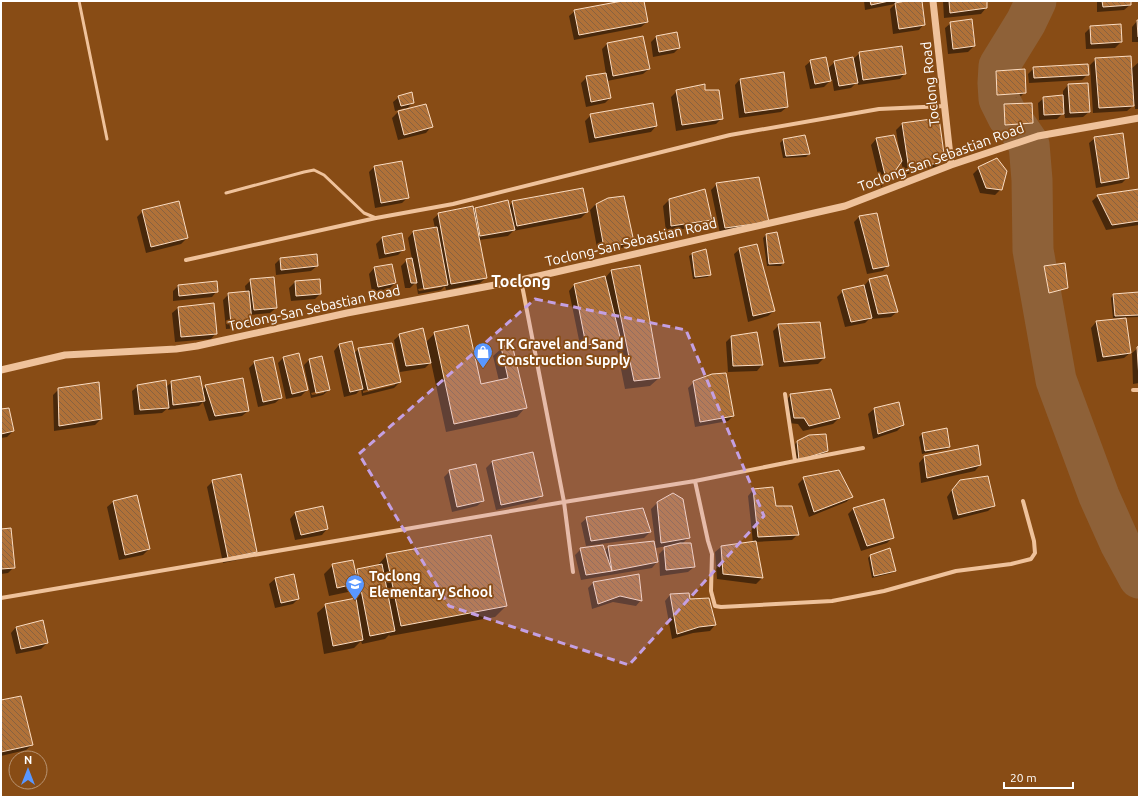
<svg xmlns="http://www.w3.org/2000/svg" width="1140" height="798" viewBox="0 0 1140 798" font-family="Ubuntu,sans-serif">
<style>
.shadow{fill:#0007;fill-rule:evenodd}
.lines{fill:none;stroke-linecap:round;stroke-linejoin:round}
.river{stroke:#8e6138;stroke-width:41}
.building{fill:url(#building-back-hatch);stroke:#fbdcc1}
.service{stroke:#efc29b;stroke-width:3}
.minor{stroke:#efc29b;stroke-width:4}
.tertiary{stroke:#efc29b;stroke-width:7}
.marked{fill:#c4a0e2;fill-opacity:0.2;stroke:#c4a0e2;stroke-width:3;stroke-dasharray:8 5;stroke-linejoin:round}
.labels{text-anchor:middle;stroke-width:3.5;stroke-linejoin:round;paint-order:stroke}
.street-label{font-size:14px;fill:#fff;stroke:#884c15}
.poi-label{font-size:14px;font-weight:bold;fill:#fff;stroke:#884c15;text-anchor:start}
.quarter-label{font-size:16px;font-weight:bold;fill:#fff;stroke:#884c15}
</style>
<defs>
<pattern id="building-back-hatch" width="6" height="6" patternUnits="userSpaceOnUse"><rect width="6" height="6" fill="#b07138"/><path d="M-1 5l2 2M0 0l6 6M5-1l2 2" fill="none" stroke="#886240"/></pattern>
</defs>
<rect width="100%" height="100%" fill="#884c15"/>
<!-- shadow -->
<path class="shadow" d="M627 1H643L647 22 641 27 574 40 569 16 575 11Z
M864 1H901L899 3 921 1 924 24 919 30 893 34 890 9 895 4 865 10Z
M943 1H986V8L981 14 944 18Z
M1097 1H1130V5L1124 10 1097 12Z
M971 20 974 46 968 52 948 54 945 28 951 23Z
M1137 21H1139V42H1132V27Z
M1091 27 1121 42 1115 48 1086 49 1085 33Z
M656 37 679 48 674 53 653 57 651 42Z
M607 44 649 69 643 74 607 81 610 98 605 103 586 107 581 83 587 77 606 74 602 49Z
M860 53 905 73 900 79 858 85 857 82 851 88 834 91 832 79 824 87 810 89 805 66 811 61 827 69 835 62 852 60Z
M1096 59 1131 69 1139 62V109H1135V104L1127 111 1093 113 1090 65Z
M1034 68 1088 74 1082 80 1029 83 1028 74Z
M1024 70 1025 92 1019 98 992 100 990 78 996 72Z
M740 79 787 107 781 112 739 118 735 85Z
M1068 85 1089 112 1083 117 1065 118 1064 112 1057 119 1039 120 1038 103 1044 98 1063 96V91Z
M677 91H704L722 118 716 124 676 131 671 97Z
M399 97 413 102 406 110 405 108 395 111 393 102Z
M425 105 431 127 426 133 398 140 392 118 398 112Z
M1005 105 1032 122 1026 128 1000 130 999 111Z
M591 115 656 126 651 132 589 143 585 121Z
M938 119 944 160 938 166 904 175 901 160 886 182 881 187 871 145 876 139 899 155H900L896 130 902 124Z
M805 136 809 154 806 157 783 158 780 143 783 140Z
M1095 138 1128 177 1122 183 1096 188 1089 143Z
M374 167 408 197 402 203 375 208 369 172Z
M979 168 1001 189 995 195 980 193 973 174Z
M717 184 768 221 720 233 711 190Z
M1139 190V225L1106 230 1092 201 1098 196Z
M705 191 711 220 706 225 666 232 663 206 669 200Z
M513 202 587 212 581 218 513 231 508 236 479 240 486 278 480 283 446 290 445 286 441 290 418 294 416 282 410 288H405L401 266 407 260 412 259 408 238 413 232 435 228 433 219 439 214 473 211 476 209 509 206ZM442 285V287L419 291 418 289Z
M596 204 632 241 627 247 598 253 590 210Z
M143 211 187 238 181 244 146 253 137 217Z
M859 217 888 265 883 271 867 274 854 222Z
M776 233 783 263 781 266H767L763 238 766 235Z
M401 235 404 249 398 255 379 259 376 244 382 238Z
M740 249 774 311 768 316 748 322 734 254Z
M705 251 710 274 708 277 693 279 689 256 692 254Z
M280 259 317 266 311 271 276 275 275 264Z
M1045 267 1067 288 1066 289V288L1047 292 1042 270Z
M374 268 395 283 389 289 372 292 369 274Z
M611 271 659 378 650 386 625 389 616 344 614 346 581 350 569 291 574 285 605 278Z
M251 280 276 308 270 313 250 315 251 322 245 328 226 329 223 300 229 294 246 293 245 286Z
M319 280 320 294 315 299 291 301 289 288 295 282Z
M869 280 897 312 891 317 872 319V316L865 323 845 327 837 297 843 291 864 286Z
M178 286 217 291 212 297 173 301V291Z
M1113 295 1139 301V317L1113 318 1111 298Z
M213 304 216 333 211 339 175 342 172 313 178 308Z
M1096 322 1130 353 1124 358 1097 362 1091 328Z
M779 325 824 358 818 364 779 367 773 331Z
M435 333 480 385 499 381 493 356 502 348 525 408 517 417 446 432 431 362 425 368 400 372 394 340 400 335 426 342Z
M732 336 762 365 757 371 728 372 726 342Z
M339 345 354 353 359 349 400 382 394 388 362 396 361 389 356 394 344 397 334 351ZM395 383V385L363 393V391Z
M1139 347V383L1133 384 1132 353Z
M284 357 307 390 301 396 286 399 278 363Z
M309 360 329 390 323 395 311 398 304 365ZM324 390V393L312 395 311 393Z
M255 362 281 398 275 403 258 407 249 368Z
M172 382 202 390 206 386 248 411 242 416 209 421 203 402 199 406 168 410V408L162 413 134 415 132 391 138 386 166 387Z
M694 382 733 416 728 421 695 427 688 388Z
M59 389 101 419 95 425 54 431 53 395Z
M791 395 839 418 833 424 803 431 798 424 788 423 785 401Z
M874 409 903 425 897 431 873 439 868 414Z
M1 410 13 431 7 437 1 438Z
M946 429 949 447 947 449 922 454 919 437 922 434Z
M797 442 827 451 825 453 797 462 795 444Z
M532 453 542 496 536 501 496 510 486 468 492 462Z
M924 457 980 465 975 471 921 483 919 463Z
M450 471 483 501 477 506 452 512 444 477Z
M804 478 852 497 846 502 809 517 798 484Z
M213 481 256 551 251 557 223 563 207 487Z
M954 487 994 506 988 511 953 520 947 497Z
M753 490 775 507 798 534 792 540 755 542 762 578 756 584 717 579 715 552 721 547 753 543 748 496Z
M137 497 149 549 143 555 119 560 107 507 113 502Z
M657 503 689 537 682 544 694 567 688 572 660 576 659 554 667 546 656 548 651 509Z
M853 509 893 537 887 543 861 551 848 514Z
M295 513 327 529 322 535 295 540 290 519Z
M587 518 650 532 644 538 586 546 581 523Z
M1 530 14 567 8 573 1 574Z
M653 542 657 562 652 568 581 580 575 555 581 549 604 552 608 547Z
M387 555 506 606 495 617 390 636 389 635 385 639 362 644 361 641 354 648 324 654 317 613 326 605 353 600 351 589 348 592 329 596 324 574 333 565 354 572 357 569 377 566Z
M870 556 894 571 892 573 872 578 868 558Z
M293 575 298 599 293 604 275 608 269 584 275 579Z
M594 582 641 600 636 606 613 602 592 609 588 588Z
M670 595 689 600 708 599 715 625 710 631 693 633 672 639 665 601Z
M16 627 47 643 41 649 16 654 11 633Z
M1 701 32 745 26 750 1 756Z"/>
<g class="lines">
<!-- river -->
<path class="river" d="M1036 1 1026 22 999 66 998 83 999 99 1008 117 1018 128 1029 144 1032 180 1033 250 1056 380 1099 496 1120 543 1139 578"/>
</g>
<!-- building -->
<path class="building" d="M622 1H644L648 22 579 35 574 10Z
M870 1H889L871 5Z
M906 1H922L925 25 899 29 895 3Z
M949 1H987V8L950 13Z
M1102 1H1131V5L1103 7Z
M972 19 975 46 953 49 950 22Z
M1137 20H1139V37H1138Z
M1121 24 1122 42 1091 44 1090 26Z
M677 32 680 48 659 52 656 36Z
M643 36 650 69 613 76 607 43Z
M902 46 906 74 863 80 859 52Z
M1131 56 1134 106 1099 108 1095 58Z
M826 57 831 81 815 84 810 60Z
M853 57 858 83 839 86 834 61Z
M1088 64 1089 75 1034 78 1033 67Z
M1025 69 1026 93 997 95 996 71Z
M784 72 788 107 745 113 740 79Z
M606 73 611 98 591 102 586 76Z
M1088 83 1090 112 1070 113 1068 84Z
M705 84V90H719L723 119 682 125 676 90Z
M412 92 414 103 401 106 398 96Z
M1063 95 1064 114 1044 115 1043 97Z
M653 103 657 126 595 138 590 114Z
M1032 103 1033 123 1005 125 1004 104Z
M426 104 433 127 404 135 398 111Z
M939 118 945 161 909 170 902 123Z
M1123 133 1129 178 1101 183 1094 137Z
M805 135 810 154 786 156 783 139Z
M894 135 902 161 887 183 876 138Z
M997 158 1007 171 1002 190 986 188 978 167Z
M402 161 409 198 381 203 374 166Z
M759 177 769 222 725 228 716 183Z
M583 188 588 212 517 226 512 201Z
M705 189 712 220 671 226 669 199Z
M1139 189V221L1112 225 1097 195Z
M624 196 634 242 604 248 596 204 608 198Z
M508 200 515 230 480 236 475 208Z
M179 201 188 238 151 247 142 210Z
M473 206 487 278 451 284 438 213Z
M877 213 889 266 873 269 859 216Z
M437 227 448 285 424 289 413 231Z
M777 232 784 263 769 264 766 234Z
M402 233 405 250 385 254 382 237Z
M757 244 775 311 753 316 739 248Z
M706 249 711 275 695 277 692 253Z
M317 254 318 266 281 270 280 258Z
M412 258 417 283H411L406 259Z
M1065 263 1068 288 1049 293 1044 266Z
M392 264 396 283 378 287 374 267Z
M640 265 660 378 634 381 611 270Z
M887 275 898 312 878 314 869 279Z
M605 276 621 341 586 345 574 284Z
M274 277 277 308 254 310 250 279Z
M320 279 321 294 296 296 295 281Z
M217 281 218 292 179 296 178 285Z
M864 285 872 318 851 322 842 290Z
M249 291 252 322 231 324 228 293Z
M1139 292V315L1115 316 1113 294Z
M214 303 217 334 181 337 178 307Z
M1126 318 1131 353 1103 357 1096 321Z
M820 322 825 358 784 362 778 324Z
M468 325 481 384 508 378 501 347 512 344 527 408 454 424 434 332Z
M423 328 431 363 406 366 399 334Z
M757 332 763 365 733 366 731 336Z
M352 341 363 389 350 392 339 344Z
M392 343 401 382 368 390 358 348Z
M1139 346V379L1137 347Z
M299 353 308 390 292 394 283 357Z
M322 356 330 390 316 393 309 359Z
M273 357 282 398 263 402 254 361Z
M726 373 734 416 700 422 693 381 712 374Z
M200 376 205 401 173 405 171 381Z
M243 378 249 411 215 416 205 385Z
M166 380 169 408 140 410 137 385Z
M99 382 102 419 59 426 58 388Z
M831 389 840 418 809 426 804 418H794L790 394Z
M899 402 904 425 878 434 874 408Z
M9 408 14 431 1 434V409Z
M947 428 950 447 925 451 922 433Z
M826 434 828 451 799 460 797 441 809 435Z
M978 445 981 465 927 478 924 456Z
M533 452 543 496 501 505 492 461Z
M476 464 484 501 457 507 449 470Z
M839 470 853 497 814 512 803 477Z
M241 474 257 552 228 558 212 480Z
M988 476 995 506 958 515 952 490 960 480Z
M773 487 776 506H792L799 535 758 537 753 489Z
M673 493 683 499 690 538 661 543 657 502Z
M137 495 150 549 125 555 113 501Z
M884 499 894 538 867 546 853 508Z
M323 506 328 529 301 535 295 512Z
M643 508 651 532 591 541 586 517Z
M11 528 15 568 1 569V529Z
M491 535 507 606 401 626 386 554Z
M654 541 658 562 612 571 608 546Z
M756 541 763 578 723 574 721 546Z
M680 543H691L695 567 666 570 664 547Z
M603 545 612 571 586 575 580 548Z
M890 548 896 571 874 576 870 555Z
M353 560 358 583 337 588 332 564Z
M382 564 395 631 370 636 357 569Z
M294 574 299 599 281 603 275 578Z
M639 574 642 601 620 596 598 604 593 582Z
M689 593 690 599 709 598 716 625 699 627 677 634 670 594Z
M356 598 363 640 333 646 325 604Z
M43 620 48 643 21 649 16 627Z
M21 696 33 745 1 752V700Z"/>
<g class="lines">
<!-- service -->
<path class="service" d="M79 1 107 139
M226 193 304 172 314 170 324 175 364 213 376 218"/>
<!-- minor -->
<path class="minor" d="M186 260 376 218 453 204 730 135 879 109 945 106
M521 280 564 502 573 572
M1133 390H1139
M795 461 863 448
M695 481 708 541 712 554 711 591 715 606 721 607 832 601 884 591 956 571 1011 564 1031 559 1035 553 1034 541 1023 501
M1 598 564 502 695 481 795 461 785 394"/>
<!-- tertiary -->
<path class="tertiary" d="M933 1 951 165
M1 370 65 355 176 349 197 346 347 313 521 280 845 206 951 165 1038 136 1139 118"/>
</g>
<!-- marked area -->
<path class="marked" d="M535 299 686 330 764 516 629 665 449 606 359 454Z"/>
<!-- icons -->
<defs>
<symbol id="shop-pin" viewBox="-11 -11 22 30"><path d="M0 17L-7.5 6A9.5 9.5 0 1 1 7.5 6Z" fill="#5997ff" stroke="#884c15"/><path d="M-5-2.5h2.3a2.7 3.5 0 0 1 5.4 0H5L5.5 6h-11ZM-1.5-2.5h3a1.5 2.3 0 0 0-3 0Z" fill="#fff"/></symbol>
<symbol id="school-pin" viewBox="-11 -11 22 30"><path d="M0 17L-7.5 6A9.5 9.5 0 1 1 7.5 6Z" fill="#5997ff" stroke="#884c15"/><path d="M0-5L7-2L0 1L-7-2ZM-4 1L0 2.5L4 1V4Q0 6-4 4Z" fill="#fff"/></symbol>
</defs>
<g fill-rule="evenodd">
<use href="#shop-pin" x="472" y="341" width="22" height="30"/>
<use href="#school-pin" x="344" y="573" width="22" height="30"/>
</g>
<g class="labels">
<!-- street labels -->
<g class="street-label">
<text transform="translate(930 84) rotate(-96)" y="5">Toclong Road</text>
<text transform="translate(941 157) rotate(-20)" y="5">Toclong-San Sebastian Road</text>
<text transform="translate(631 242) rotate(-13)" y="5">Toclong-San Sebastian Road</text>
<text transform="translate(314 308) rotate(-12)" y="5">Toclong-San Sebastian Road</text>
</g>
<!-- poi labels -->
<g class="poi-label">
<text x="497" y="349">TK Gravel and Sand<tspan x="497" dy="16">Construction Supply</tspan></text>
<text x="369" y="581">Toclong<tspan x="369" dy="16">Elementary School</tspan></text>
</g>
<!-- quarter labels -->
<g class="quarter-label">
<text x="521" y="287">Toclong</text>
</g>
</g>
<!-- border -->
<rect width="1140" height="798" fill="none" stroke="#ffffff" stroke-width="4"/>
<!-- north arrow -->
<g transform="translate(28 770)"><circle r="19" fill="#884c15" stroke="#b89473"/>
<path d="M0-3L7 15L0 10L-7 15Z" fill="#5997ff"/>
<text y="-6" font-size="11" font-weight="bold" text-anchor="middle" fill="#ffffff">N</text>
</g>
<!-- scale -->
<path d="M1004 782v6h69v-6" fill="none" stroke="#ffffff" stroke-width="2"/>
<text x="1010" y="782" font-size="12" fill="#ffffff" stroke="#884c15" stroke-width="3" paint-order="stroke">20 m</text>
</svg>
